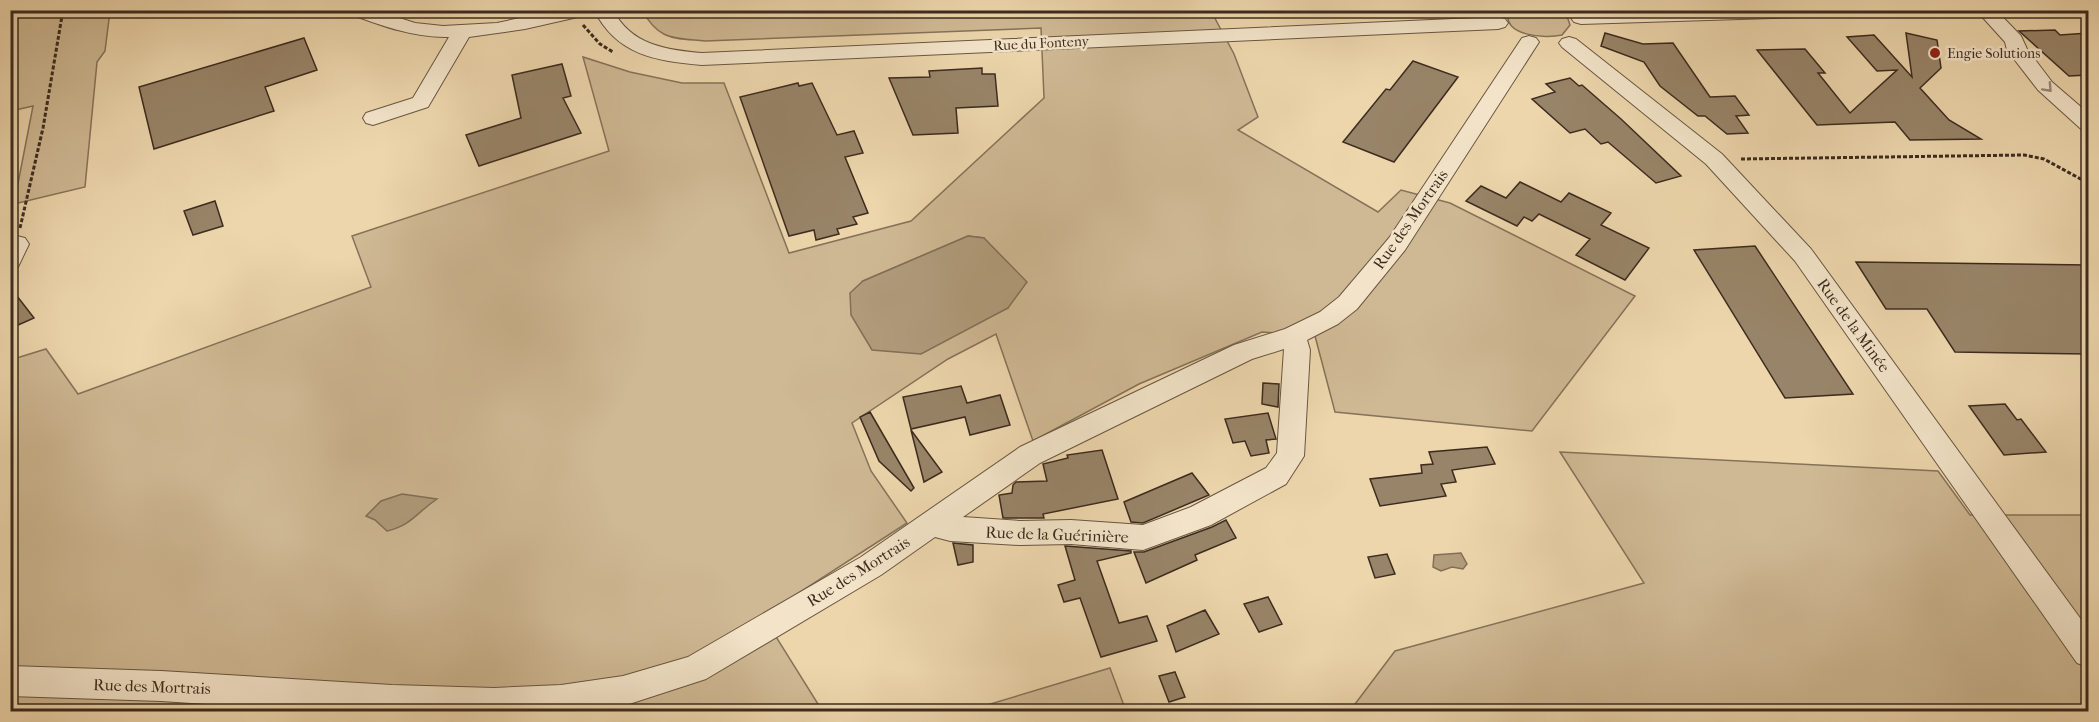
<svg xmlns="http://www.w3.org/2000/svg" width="2099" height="722" viewBox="0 0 2099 722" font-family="'IM FELL French Canon',serif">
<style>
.green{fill:#cfb994;stroke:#86725a;stroke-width:1.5;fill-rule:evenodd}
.water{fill:#b19c7c;stroke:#826f57;stroke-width:1.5}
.building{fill:#988468;stroke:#3c2b1f;stroke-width:1.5}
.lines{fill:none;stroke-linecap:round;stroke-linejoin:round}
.minor-casing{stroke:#685642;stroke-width:2}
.path{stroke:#3c2b1f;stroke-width:3;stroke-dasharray:4 2;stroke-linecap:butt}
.minor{fill:#f3e4c9;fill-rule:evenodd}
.oneway{stroke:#988874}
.poi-dot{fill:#8f2418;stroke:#f3e4c9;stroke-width:2}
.labels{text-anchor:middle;stroke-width:5;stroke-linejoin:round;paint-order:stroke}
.far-street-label{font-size:14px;fill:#3c2b1f;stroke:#f3e4c9}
.far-poi-label{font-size:14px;fill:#3c2b1f;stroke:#f3e4c9;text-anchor:start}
.street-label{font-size:16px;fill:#3c2b1f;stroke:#f3e4c9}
</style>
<rect width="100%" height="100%" fill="#edd6ac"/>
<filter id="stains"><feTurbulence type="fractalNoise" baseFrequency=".00333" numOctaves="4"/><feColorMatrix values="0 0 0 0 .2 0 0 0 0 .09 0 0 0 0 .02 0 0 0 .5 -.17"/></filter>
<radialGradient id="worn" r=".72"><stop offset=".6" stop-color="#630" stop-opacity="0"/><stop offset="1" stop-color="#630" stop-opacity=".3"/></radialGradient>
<!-- green -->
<path class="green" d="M642 10 1211 11 1234 54 1258 117 1238 130 1378 212 1401 190 1450 203 1635 296 1532 431 1335 412 1315 336 1262 332 1139 384 1033 441 996 334 948 359 852 423 871 471 907 523 763 616 823 712 11 711 10 360 46 349 78 394 371 287 352 236 609 151 583 57 630 72 682 83H724L789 253 911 221 1044 98 1041 28 705 41C674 38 659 41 642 10ZM968 236 984 238 1008 308 966 328 863 281Z
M10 11H110L105 51 97 62 85 187 14 204 33 106 11 111Z
M1509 11H1558L1568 19 1570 25 1562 35C1546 39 1500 36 1509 11Z
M1560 452 1938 471 1970 515H2088V711L1349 712 1395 651 1644 583Z
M1110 668 1126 711H967Z"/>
<!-- water -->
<path class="water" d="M968 236 984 238 1027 282 1008 308 921 354 872 350 851 315 850 293 863 281Z
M402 494 437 499C416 513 412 525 387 531L375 520 366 516 381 501Z
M1461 553 1467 564 1463 569 1452 567 1441 571 1433 567 1434 555Z"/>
<!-- building -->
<path class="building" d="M2055 30 2060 35 2088 33V75L2069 76 2019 31Z
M1605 33 1643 44 1673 43 1710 97 1735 96 1749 115 1736 116 1748 133 1727 134 1705 116H1698L1660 86 1644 62 1601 46Z
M1906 33 1937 40 1941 68 1920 88 1949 120 1981 139 1910 140 1895 122 1817 125 1757 50 1805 49 1825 73H1818L1850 113 1897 70 1877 71 1847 37 1874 35 1912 77Z
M304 38 317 70 265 87 274 111 154 149 139 87Z
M1413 61 1458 77 1394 162 1343 142 1386 89 1390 90Z
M562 64 571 96 563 98 581 133 479 166 466 135 521 118 512 75Z
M982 68V74H995L998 106 956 108 958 133 913 135 889 78 930 77 929 71Z
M1570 78 1579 86 1582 85 1621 119 1681 176 1656 183 1608 142 1601 144 1585 129 1570 133 1532 99 1555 92 1546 84Z
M798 83 799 86 812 83 837 135 854 131 863 153 845 157 868 213 853 217 857 224 837 229 839 234 816 240 814 230 789 236 740 97Z
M1520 182 1561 202 1569 193 1611 213 1601 225 1649 248 1625 280 1576 255 1590 239 1539 214 1532 221 1524 217 1517 226 1466 201 1481 186 1506 198Z
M215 201 223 226 193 235 184 211Z
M1755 246 1853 394 1785 398 1694 250Z
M1856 262 2088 265V354L1955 352 1927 309H1886Z
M10 287 34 318 18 325 10 315Z
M1263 383 1279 384 1278 407 1262 404Z
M961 386 967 403 1000 395 1010 425 970 435 965 417 911 429 903 397Z
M2005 404 2017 420 2021 419 2046 452 2004 455 1969 406Z
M870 412 914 488 911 491 879 461 860 417Z
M1268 413 1276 439 1266 440 1269 453 1251 456 1245 441 1233 443 1225 419Z
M911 430 942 472 924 482Z
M1487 447 1495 464 1452 470 1456 482 1441 484 1446 496 1380 506 1370 479 1422 473 1421 465 1433 464 1429 452Z
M1102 450 1118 499 1043 514 1044 518H1003L999 495 1012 493 1013 485 1016 482 1047 481 1043 464 1068 458 1067 455Z
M1192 473 1209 495 1143 523 1131 522 1124 502Z
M1226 520 1236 538 1195 555 1197 560 1146 583 1134 552H1144L1212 527Z
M953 543 973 545V562L958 565Z
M1065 546 1131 551V553L1097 561 1119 623 1147 616 1157 641 1101 657 1080 598 1064 602 1058 585 1075 580Z
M1387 554 1395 574 1375 578 1368 557Z
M1268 597 1282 624 1259 632 1244 604Z
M1205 610 1219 634 1176 652 1167 626Z
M1175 672 1185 697 1169 702 1159 676Z"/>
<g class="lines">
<defs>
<path id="minor" d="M348 10H375L415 23 443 26 497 23 557 10H593L591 14 525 29 469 37 428 107 373 125 366 123 363 118 366 113 413 98 449 37C415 38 382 26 350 14Z
M594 10H613C631 45 666 50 702 53L1498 17 1505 19 1508 23 1505 27 1498 29 702 65C655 61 617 55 594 10Z
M1638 10H1845L1843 14 1836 16 1581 24 1574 22 1571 18 1574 14 1581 12Z
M1976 10H1996L2021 36 2027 49 2052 82 2088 113V131L2081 129 2038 90 2007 50 2005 42Z
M1529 36 1536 38 1539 42 1405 250 1357 309 1338 324 1307 340 1310 350 1304 456 1286 484 1211 525 1143 550 1071 544 1020 545 950 541 935 537 881 575 706 679 623 706 586 712H331L161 701 10 696V666L161 671 392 685 494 688 561 685 623 676 688 657 861 557 1020 447 1234 345 1285 329 1320 312 1339 297 1389 238 1522 38ZM1284 349 1277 453 1266 468 1191 507 1143 525 1071 520 1020 521 963 517 1040 463 1252 359Z
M1569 37 1576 39 1722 154 1811 249 2088 629V667L2077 663 1795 261 1706 164 1562 47 1559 43 1562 39Z
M17 236 25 238 29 244 18 267 10 269V238Z"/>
</defs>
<!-- minor casing -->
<use href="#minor" class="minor-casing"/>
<!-- path -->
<path class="path" d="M583 25 600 44 613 52
M1741 159 2024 155 2044 159 2088 183
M20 228 43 128 63 10"/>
<!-- minor -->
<use href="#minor" class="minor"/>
</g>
<!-- one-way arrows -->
<defs><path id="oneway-chevron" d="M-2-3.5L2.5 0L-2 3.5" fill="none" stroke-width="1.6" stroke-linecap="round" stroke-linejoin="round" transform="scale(1.5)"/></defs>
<use class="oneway" href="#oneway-chevron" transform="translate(2048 88) rotate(47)"/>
<!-- markers -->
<circle class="poi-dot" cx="1935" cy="53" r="6"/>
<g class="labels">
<!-- far-street labels -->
<g class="far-street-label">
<text transform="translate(1041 43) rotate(-3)" y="5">Rue du Fonteny</text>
</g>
<!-- far-poi labels -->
<g class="far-poi-label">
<text x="1947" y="58">Engie Solutions</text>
</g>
<!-- street labels -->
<g class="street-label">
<text transform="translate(1410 219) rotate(-55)" y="6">Rue des Mortrais</text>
<text transform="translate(1854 325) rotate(54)" y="6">Rue de la Minée</text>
<text transform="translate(1057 534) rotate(2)" y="6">Rue de la Guérinière</text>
<text transform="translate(858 571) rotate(-32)" y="6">Rue des Mortrais</text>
<text transform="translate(152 686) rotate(2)" y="6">Rue des Mortrais</text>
</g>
</g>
<!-- margin -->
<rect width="2099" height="722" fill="none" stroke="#edd6ac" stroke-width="36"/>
<rect x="12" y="12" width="2075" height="698" fill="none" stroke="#3c2b1f" stroke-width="3"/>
<rect x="18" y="18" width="2063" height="686" fill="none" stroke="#3c2b1f" stroke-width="1.5"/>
<rect width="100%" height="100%" filter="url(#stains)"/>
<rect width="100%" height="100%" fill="url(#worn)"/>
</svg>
